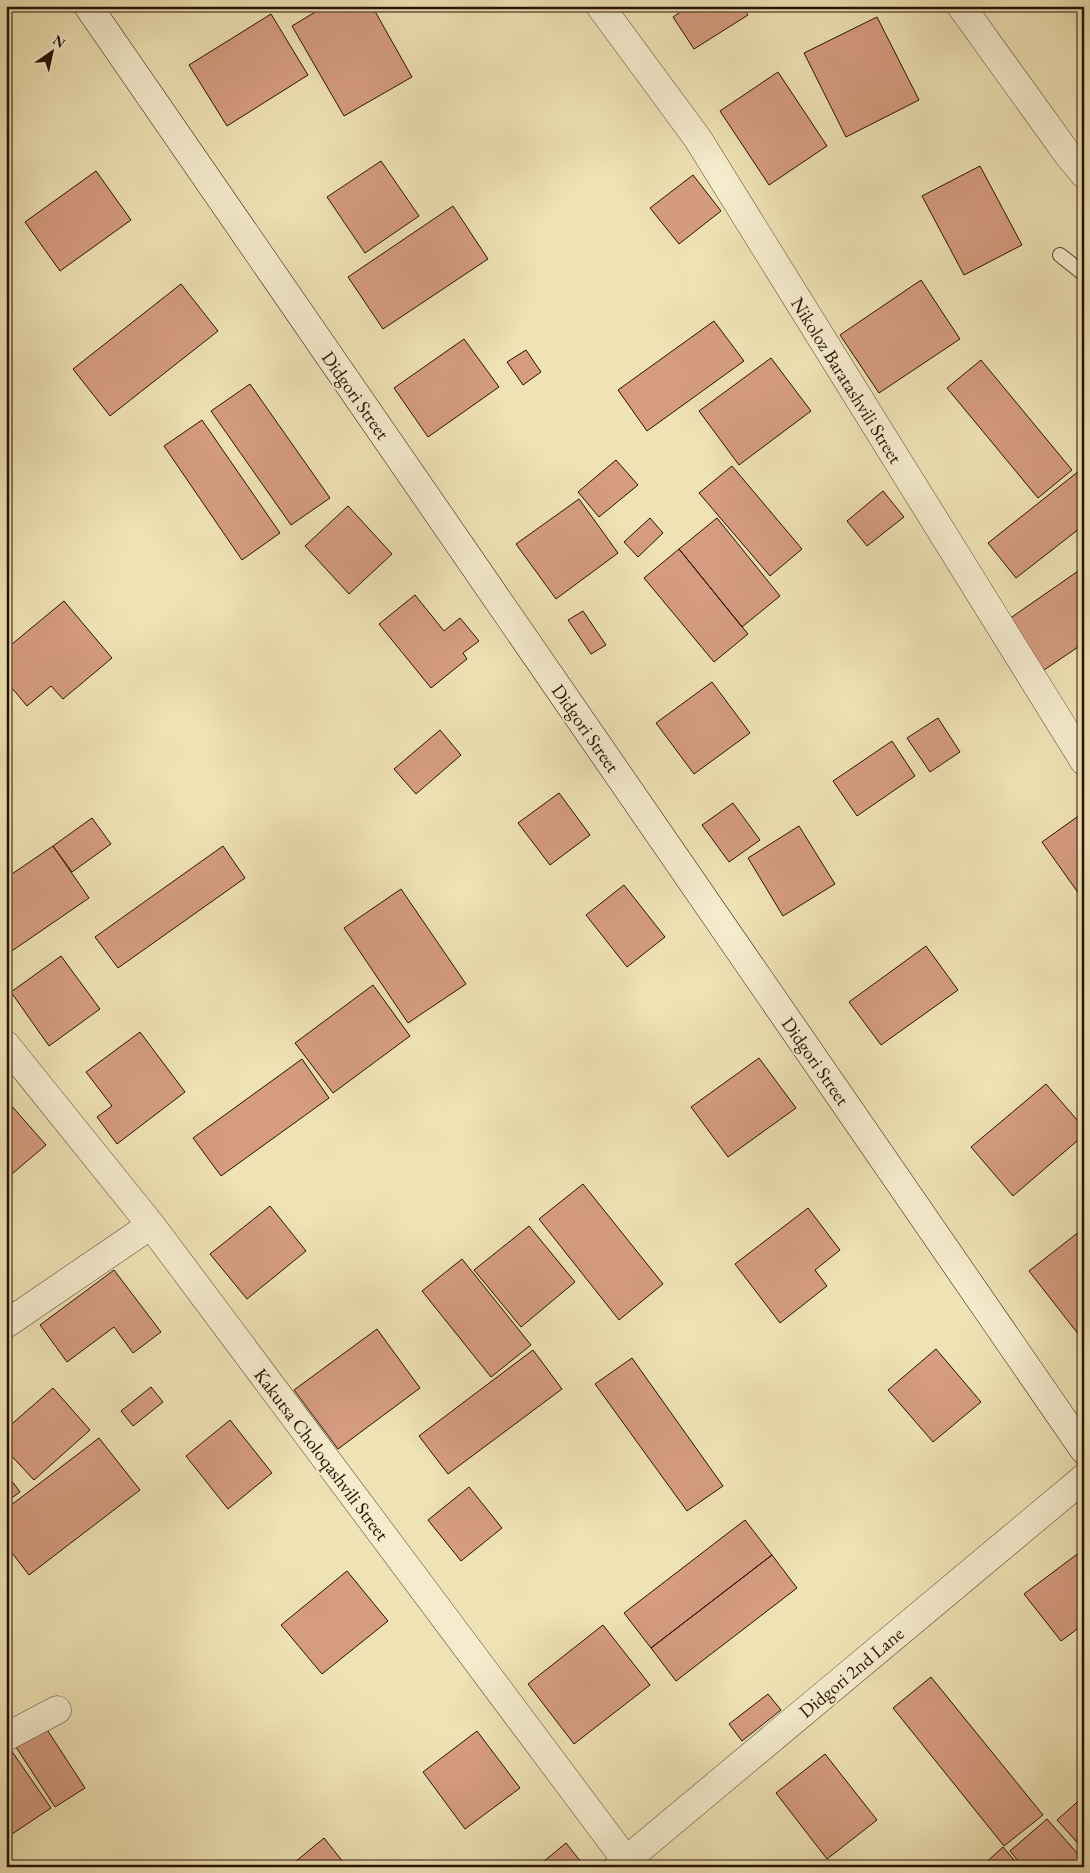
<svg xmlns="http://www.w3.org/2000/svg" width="1090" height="1873" viewBox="0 0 1090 1873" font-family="'EB Garamond',serif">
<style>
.building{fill:#d59c81;stroke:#271105}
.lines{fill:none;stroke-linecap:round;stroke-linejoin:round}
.lane-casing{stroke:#594531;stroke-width:16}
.street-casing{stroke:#594531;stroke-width:29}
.secondary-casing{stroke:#271105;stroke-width:29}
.lane{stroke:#f5ecce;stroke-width:14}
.street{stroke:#f5ecce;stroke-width:28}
.secondary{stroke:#f5ecce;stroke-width:28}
.labels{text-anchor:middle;stroke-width:4;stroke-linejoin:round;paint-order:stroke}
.street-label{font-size:19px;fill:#271105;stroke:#f5ecce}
</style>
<rect width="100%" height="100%" fill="#efe2b4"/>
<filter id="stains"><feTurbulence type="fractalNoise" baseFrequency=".004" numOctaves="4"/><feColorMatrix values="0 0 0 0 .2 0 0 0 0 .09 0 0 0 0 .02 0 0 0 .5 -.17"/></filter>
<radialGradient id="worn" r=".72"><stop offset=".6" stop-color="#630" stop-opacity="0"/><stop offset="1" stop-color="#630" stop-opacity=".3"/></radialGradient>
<!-- building -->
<path class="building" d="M325 6H372L412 77 344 116 292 26Z
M689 6H742L748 15 694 49 673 17Z
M271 14 308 75 227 126 189 65Z
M877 17 919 100 846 137 804 53Z
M778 72 827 146 769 185 720 111Z
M381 161 419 216 365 253 327 197Z
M980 166 1022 245 964 275 922 196Z
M96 171 131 220 60 271 25 222Z
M693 175 721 211 679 244 650 208Z
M453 206 488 259 383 329 348 277Z
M921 280 960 339 879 393 840 335Z
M181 284 218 331 110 416 73 369Z
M714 321 744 361 647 431 618 390Z
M464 339 499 387 428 437 394 388Z
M526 350 541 372 523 385 507 362Z
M771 358 811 411 739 465 699 411Z
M981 360 1072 470 1038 498 947 388Z
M250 384 330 498 291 525 211 411Z
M202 420 280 533 242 560 164 446Z
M616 460 638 485 599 517 578 492Z
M732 466 802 549 770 576 699 493Z
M1084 467V525L1016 578 988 543Z
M883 491 904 517 867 546 847 521Z
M579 499 618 553 556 599 516 544Z
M348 506 392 554 349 594 305 546Z
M650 518 663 533 638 557 624 542Z
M717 518 780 596 742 627 679 549Z
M679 549 748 634 714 662 644 578Z
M1084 567V643L1044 670 1009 619Z
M415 595 444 631 460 618 479 641 463 653 467 659 431 688 379 624Z
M64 601 112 658 63 699 51 686 27 706 6 681V649Z
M583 611 606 645 591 654 568 620Z
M712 682 750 733 694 774 656 723Z
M938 718 960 752 930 772 907 738Z
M440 730 461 755 416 794 394 769Z
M892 741 915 776 857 816 833 781Z
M559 793 590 835 550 865 518 823Z
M733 803 760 840 729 862 702 825Z
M1084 812V901L1042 842Z
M92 818 111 844 72 872 53 846Z
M799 826 835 884 783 916 748 858Z
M53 846 89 898 6 955V878Z
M223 846 245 878 118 968 95 937Z
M624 885 665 937 627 967 586 915Z
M401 889 466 984 408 1023 344 928Z
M926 946 958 990 881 1045 849 1002Z
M61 956 100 1009 49 1046 11 992Z
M373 985 410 1036 333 1093 295 1043Z
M140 1032 185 1092 117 1144 97 1117 112 1106 86 1072Z
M759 1058 796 1108 728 1157 691 1107Z
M302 1059 329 1098 221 1176 193 1138Z
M1046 1084 1084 1128V1135L1013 1196 971 1147Z
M10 1104 46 1145 6 1179V1107Z
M583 1184 663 1284 619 1320 539 1219Z
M270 1206 306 1251 247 1299 210 1254Z
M808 1208 840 1250 815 1270 827 1286 780 1323 735 1264Z
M529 1226 575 1282 521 1327 474 1270Z
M1084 1228V1331L1079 1335 1029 1271Z
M462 1259 531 1345 491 1377 422 1291Z
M114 1270 161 1332 133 1353 114 1327 67 1362 40 1325Z
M377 1329 420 1388 338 1449 294 1390Z
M936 1349 981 1402 933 1442 888 1390Z
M533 1350 562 1389 448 1474 419 1436Z
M632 1358 723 1486 687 1511 595 1384Z
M151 1387 163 1402 133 1426 121 1411Z
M53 1388 90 1430 34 1480 6 1450V1429Z
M230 1420 272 1473 228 1509 186 1456Z
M99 1438 140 1490 29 1575 6 1545V1509Z
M6 1473 20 1492 6 1502Z
M469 1487 502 1528 461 1561 428 1520Z
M745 1520 772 1555 651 1648 624 1613Z
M1084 1549V1624L1061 1641 1024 1594Z
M772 1555 797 1588 676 1681 651 1648Z
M347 1571 388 1621 322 1674 281 1625Z
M603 1625 650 1685 574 1744 528 1684Z
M931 1677 1043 1815 1004 1846 893 1708Z
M768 1694 781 1710 742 1741 729 1724Z
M44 1725 85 1788 55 1807 14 1744Z
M477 1731 520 1788 465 1829 423 1772Z
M11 1750 51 1808 6 1838V1754Z
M825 1754 877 1820 827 1859 776 1793Z
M1084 1796V1850L1057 1820Z
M1047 1819 1084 1861V1867H1023L1010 1851Z
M324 1838 347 1867H289Z
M566 1843 585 1867H537Z
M1003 1847 1020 1867H982V1866Z"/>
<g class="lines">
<defs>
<path id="lane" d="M1060 255 1084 274"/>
<path id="street" d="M600 6 698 139 1084 761
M961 6 1069 156 1084 174
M6 1045 151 1225 631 1867
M6 1324 151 1225
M6 1737 57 1710
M618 1867 1084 1478"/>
<path id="secondary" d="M88 6 1084 1450"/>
</defs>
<!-- lane casing -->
<use href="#lane" class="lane-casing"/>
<!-- street casing -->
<use href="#street" class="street-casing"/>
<!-- secondary casing -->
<use href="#secondary" class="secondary-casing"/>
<!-- lane -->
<use href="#lane" class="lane"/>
<!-- street -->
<use href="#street" class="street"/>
<!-- secondary -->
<use href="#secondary" class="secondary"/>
</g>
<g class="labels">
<!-- street labels -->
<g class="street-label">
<text transform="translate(847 380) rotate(58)" y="7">Nikoloz Baratashvili Street</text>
<text transform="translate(356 395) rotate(55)" y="7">Didgori Street</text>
<text transform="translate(586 728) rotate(55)" y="7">Didgori Street</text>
<text transform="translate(816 1061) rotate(55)" y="7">Didgori Street</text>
<text transform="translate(322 1454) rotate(53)" y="7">Kakutsa Choloqashvili Street</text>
<text transform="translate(851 1672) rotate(-40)" y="7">Didgori 2nd Lane</text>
</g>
</g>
<!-- margin -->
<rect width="1090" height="1873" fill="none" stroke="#efe2b4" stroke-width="25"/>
<rect x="8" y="8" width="1075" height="1858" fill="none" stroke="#271105" stroke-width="2.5"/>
<rect x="12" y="12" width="1065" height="1848" fill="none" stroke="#271105"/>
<!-- north arrow -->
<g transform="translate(52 52) rotate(34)" stroke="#f5ecce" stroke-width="4" paint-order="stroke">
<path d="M0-4L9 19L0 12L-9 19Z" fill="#271105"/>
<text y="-8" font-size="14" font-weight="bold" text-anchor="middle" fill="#271105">N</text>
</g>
<rect width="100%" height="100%" filter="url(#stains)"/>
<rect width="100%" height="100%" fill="url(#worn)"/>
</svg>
